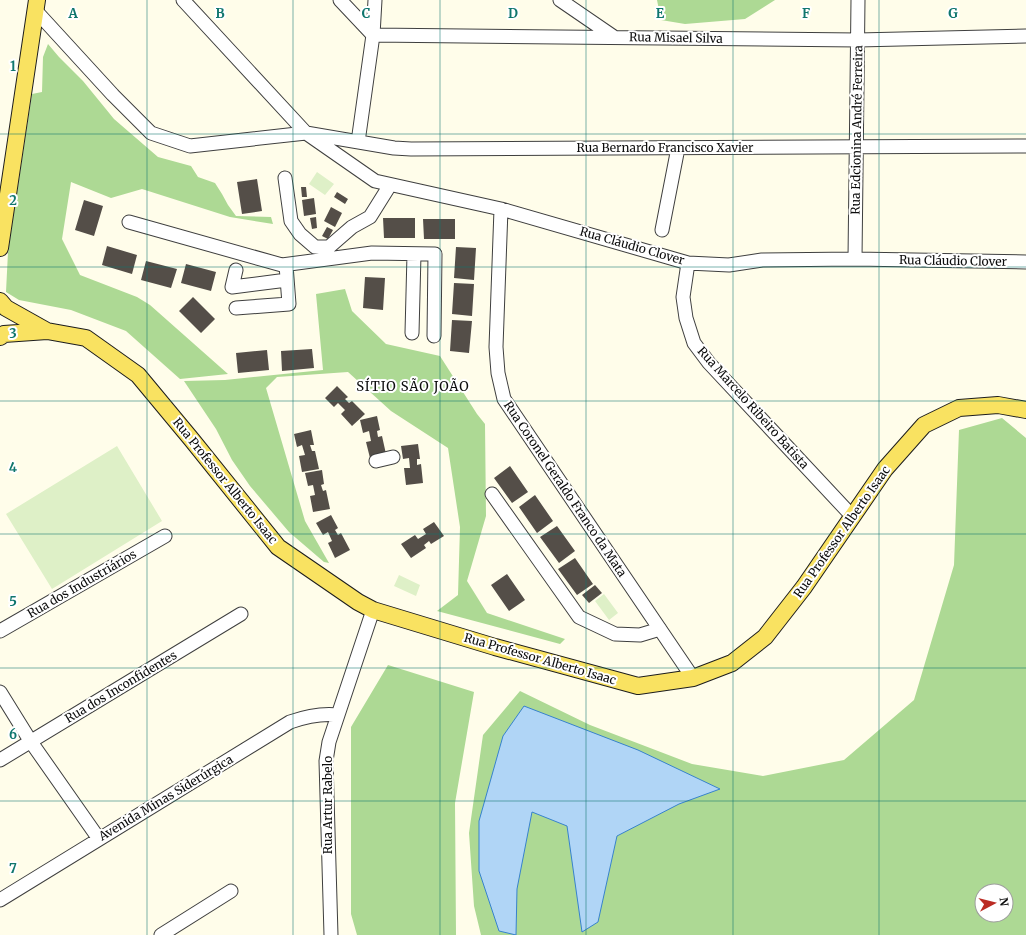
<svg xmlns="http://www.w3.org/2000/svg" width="1026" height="935" viewBox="0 0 1026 935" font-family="Merriweather,serif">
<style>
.forest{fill:#add994;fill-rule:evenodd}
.pitch{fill:#def0c7}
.water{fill:#b0d5f6;stroke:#3782cd}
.building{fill:#544e48}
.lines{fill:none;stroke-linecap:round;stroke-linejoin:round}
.minor-casing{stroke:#3f3f3f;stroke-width:15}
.major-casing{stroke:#1d1d1d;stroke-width:18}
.minor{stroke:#fff;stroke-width:13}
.major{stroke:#f9e261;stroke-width:16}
.grid{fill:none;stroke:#0f766e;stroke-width:1;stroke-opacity:0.55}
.labels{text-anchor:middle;stroke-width:4;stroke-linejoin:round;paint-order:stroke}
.street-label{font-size:12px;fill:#0c0c0c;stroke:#fff}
.neighbourhood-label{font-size:13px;letter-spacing:1px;fill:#0c0c0c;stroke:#fff}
.grid-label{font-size:13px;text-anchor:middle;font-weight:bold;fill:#0f766e;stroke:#fff;stroke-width:4;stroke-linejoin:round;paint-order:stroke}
</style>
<rect width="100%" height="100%" fill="#fffdea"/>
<!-- forest -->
<path class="forest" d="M657 0H775L745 19 685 24 661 20Z
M48 44 59 57 83 81 114 119 158 157 191 166 198 177 215 183 222 194 228 205 236 216 271 217 273 224 230 217 142 189 111 198 71 182 62 239 80 275 137 297 150 305 228 374 180 379 126 331 71 310 19 300 6 292 8 252 32 94 42 92 43 57Z
M345 289 352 311 386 344 440 356 477 414 485 424 486 516 467 581 487 613 565 639 560 644 437 611 458 595 460 527 448 448 391 411 348 372 277 377 266 388 305 521 329 563 324 562 289 532 250 486 232 460 216 429 184 381 225 380 323 370 316 294Z
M1002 418 1026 438V935H481L474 906 469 833 483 735 520 691 590 725 692 764 763 776 844 760 914 700 954 565 959 430ZM982 891H1006V915H982Z
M388 665 474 692 455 803 456 935H357L351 914V727Z"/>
<!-- pitch -->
<path class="pitch" d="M317 172 334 184 325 195 309 184Z
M117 446 162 521 52 589 6 514Z
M399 575 420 585 416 596 394 586Z
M604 594 618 613 609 620 595 601Z"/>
<!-- water -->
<path class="water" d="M524 706 638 750 720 789 679 804 617 836 598 922 582 932 567 826 532 812 517 889 516 935 499 931 479 871V821L503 736Z"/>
<!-- building -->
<path class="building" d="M257 179 262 211 242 214 237 182Z
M301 187H306L307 197H302Z
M337 192 348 199 345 204 334 197Z
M314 198 316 214 304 216 302 200Z
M84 200 103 206 94 236 75 230Z
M331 207 342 213 335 227 324 221Z
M316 217 317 228 312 229 310 218Z
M383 218H415V238H384Z
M423 219H455V239H424Z
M327 227 333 230 328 239 322 236Z
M107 246 137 255 132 274 102 265Z
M456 247 476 248 474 280 454 278Z
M146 261 177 269 171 288 141 280Z
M186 264 216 272 211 291 181 283Z
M365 277 385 278 383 310 363 308Z
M454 283 474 284 472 316 452 314Z
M193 297 215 319 201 333 179 311Z
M452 320 472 321 469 353 450 351Z
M312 349 314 368 282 371 281 351Z
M267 350 269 370 238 373 236 353Z
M337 386 348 397 345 399 349 403 352 401 365 414 352 426 341 414 345 410 338 403 334 407 325 398Z
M377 416 380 430 377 431 378 437 382 436 386 454 370 458 366 442 371 441 369 431 363 433 360 420Z
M311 430 314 445H310L312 451H315L319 469 302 472 299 456 305 455 302 445 297 447 294 434Z
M418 444 420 459H417V465L421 464 423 483 406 485 404 468H410L409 458 403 459 401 446Z
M510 466 528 492 512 503 494 478Z
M322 470 324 484 321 485 323 491 326 490 330 509 313 512 310 496 315 495 313 485 308 486 305 473Z
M535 495 553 521 537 533 519 507Z
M331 515 338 528 335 530 338 535 341 533 350 550 335 558 328 543 332 541 328 532 323 535 316 523Z
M434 522 444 536 431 544 429 541 424 545 426 548 411 558 401 544 415 535 418 539 426 534 423 529Z
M557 526 575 551 559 563 540 537Z
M575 558 593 584 577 595 558 569Z
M507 574 525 600 509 611 491 585Z
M595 585 602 593 589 603 582 595Z"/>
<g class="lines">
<defs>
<path id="minor" d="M183 0 306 133 375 181 501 209 688 263 729 265 762 260 855 259 1026 262
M340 0 373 35 858 40 1026 36
M560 0 614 37
M36 11 113 95 151 133 190 146 306 133 394 148 411 149 1026 146
M358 142 373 35 375 0
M285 178 291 221 300 234 315 247H329L352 227 370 217 390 185
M501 209 496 347 498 373 504 399 693 678
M129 222 282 265 372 253 435 254 434 336
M662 230 678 148
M855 259 858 0
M688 263 683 297 686 318 694 343 709 363 852 516
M236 270 232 287 287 280
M236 308 289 304 286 265
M412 333 414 254
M376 461 393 457
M492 494 579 617 615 634 640 635 660 629
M0 631 165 536
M0 692 31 742 99 839
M0 760 241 614
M0 900 290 722C307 716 321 713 338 715
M161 935 231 891
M331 935 326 761 329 742 373 610"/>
<path id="major" d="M0 248 37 0
M0 301 6 308 47 331 4 334 0 337
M47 331 86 338 138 375 192 440 278 547 358 602 373 610 495 647 638 686 693 678 732 663 765 637 804 587 885 469 924 425 959 408 998 405 1026 410"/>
</defs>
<!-- minor casing -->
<use href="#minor" class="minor-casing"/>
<!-- major casing -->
<use href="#major" class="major-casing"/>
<!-- minor -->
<use href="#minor" class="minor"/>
<!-- major -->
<use href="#major" class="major"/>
</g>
<!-- grid -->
<path class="grid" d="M147 0V935M293 0V935M440 0V935M586 0V935M733 0V935M879 0V935M0 134H1026M0 267H1026M0 401H1026M0 534H1026M0 668H1026M0 801H1026"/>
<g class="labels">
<!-- street labels -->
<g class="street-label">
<text transform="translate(676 38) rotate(1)" y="4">Rua Misael Silva</text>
<text transform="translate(857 130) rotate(-89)" y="4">Rua Edcionina André Ferreira</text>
<text x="665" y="152">Rua Bernardo Francisco Xavier</text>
<text transform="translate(632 246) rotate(16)" y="4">Rua Cláudio Clover</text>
<text transform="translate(953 261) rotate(1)" y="4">Rua Cláudio Clover</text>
<text transform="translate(753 408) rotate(48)" y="4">Rua Marcelo Ribeiro Batista</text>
<text transform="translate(225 481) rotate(51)" y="4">Rua Professor Alberto Isaac</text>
<text transform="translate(565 489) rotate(56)" y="4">Rua Coronel Geraldo Franco da Mata</text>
<text transform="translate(842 532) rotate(-55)" y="4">Rua Professor Alberto Isaac</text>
<text transform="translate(82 584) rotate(-30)" y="4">Rua dos Industriários</text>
<text transform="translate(540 659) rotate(16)" y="4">Rua Professor Alberto Isaac</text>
<text transform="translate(121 687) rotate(-31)" y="4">Rua dos Inconfidentes</text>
<text transform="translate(166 798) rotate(-31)" y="4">Avenida Minas Siderúrgica</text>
<text transform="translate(328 805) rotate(-90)" y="4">Rua Artur Rabelo</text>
</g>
<!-- neighbourhood labels -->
<g class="neighbourhood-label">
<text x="413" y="391">SÍTIO SÃO JOÃO</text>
</g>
</g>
<g class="grid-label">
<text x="73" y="18">A</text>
<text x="220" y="18">B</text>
<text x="366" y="18">C</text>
<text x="513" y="18">D</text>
<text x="660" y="18">E</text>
<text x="806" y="18">F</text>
<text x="953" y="18">G</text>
<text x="13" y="71">1</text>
<text x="13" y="205">2</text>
<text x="13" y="338">3</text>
<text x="13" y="472">4</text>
<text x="13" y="606">5</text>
<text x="13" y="739">6</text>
<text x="13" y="873">7</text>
</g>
<!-- north arrow -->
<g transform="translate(994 903) rotate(83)"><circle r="19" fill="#ffffff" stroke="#9e9e9e"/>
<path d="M0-3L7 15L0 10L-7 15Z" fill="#bb2c24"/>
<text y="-6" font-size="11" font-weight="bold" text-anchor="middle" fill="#0c0c0c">N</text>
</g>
</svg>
